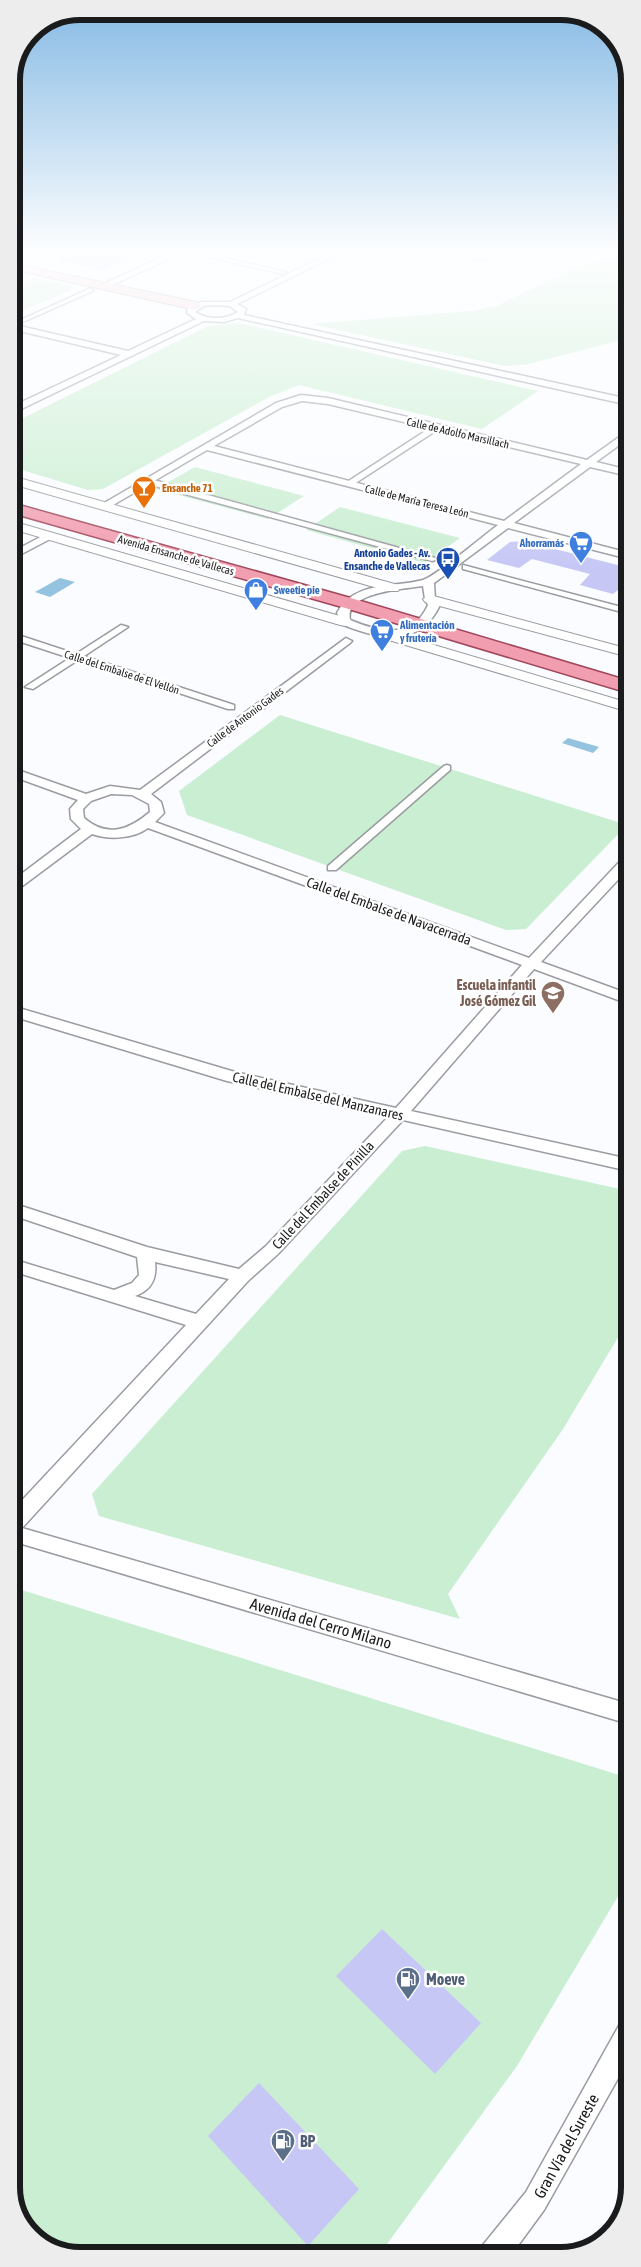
<svg xmlns="http://www.w3.org/2000/svg" width="641" height="2267" viewBox="0 0 641 2267" font-family="'Asap Condensed',sans-serif">
<style>
.green{fill:#caeed2}
.water{fill:#94c3df}
.building{fill:#c6c7f5}
.lines{fill:none;stroke-linecap:round;stroke-linejoin:round}
.pedestrian-casing{stroke:#9a9ca1;stroke-width:3}
.minor-casing{stroke:#9a9ca1;stroke-width:3}
.tertiary-casing{stroke:#9a9ca1;stroke-width:2}
.secondary-casing{stroke:#9a9ca1;stroke-width:2}
.primary-casing{stroke:#a1475b;stroke-width:3}
.pedestrian{fill:#fff;fill-rule:evenodd}
.minor{fill:#fff;fill-rule:evenodd}
.tertiary{fill:#fff;fill-rule:evenodd}
.secondary{fill:#f8cfd8;fill-rule:evenodd}
.primary{fill:#f29eb1;fill-rule:evenodd}
.labels{text-anchor:middle;stroke-width:5;stroke-linejoin:round;paint-order:stroke}
.far-street-label{font-size:11px;fill:#1a1b1c;stroke:#fff}
.far-food-label{font-size:11px;font-weight:bold;fill:#c56008;stroke:#fff;text-anchor:start}
.far-shop-label{font-size:11px;font-weight:bold;fill:#366cbe;stroke:#fff;text-anchor:start}
.far-transit-label{font-size:11px;font-weight:bold;fill:#164399;stroke:#fff;text-anchor:end}
.street-label{font-size:14px;fill:#1a1b1c;stroke:#fff}
.education-label{font-size:14px;font-weight:bold;fill:#785e54;stroke:#fff;text-anchor:end}
.near-street-label{font-size:16px;fill:#1a1b1c;stroke:#fff}
.near-service-label{font-size:16px;font-weight:bold;fill:#4e5e75;stroke:#fff;text-anchor:start}
.rim{fill:none;stroke:#1a1b1c;stroke-width:6}
</style>
<rect width="100%" height="100%" fill="#fafcff"/>
<!-- green -->
<path class="green" d="M621 254H628L629 338 529 364 505 366 311 324 472 311 496 306 570 271Z
M36 278 71 286 72 290 11 315V288Z
M239 323 538 391 482 429 299 385 271 396 103 489 88 490 12 467 11 424 208 326Z
M195 467 304 496 268 519 156 489Z
M340 507 460 538 425 563 306 530Z
M280 715 627 825 526 929 506 930 187 815 179 791Z
M425 1146 629 1191V1319L563 1429 448 1594 460 1619 99 1516 92 1494 402 1151Z
M12 1587 629 1778 630 1876 517 2066 379 2255 75 2256 34 2238 13 2201Z"/>
<!-- water -->
<path class="water" d="M60 578 75 582 50 597 35 592Z
M568 738 599 747 593 753 562 743Z"/>
<!-- building -->
<path class="building" d="M61 254H141L103 270 60 261Z
M524 541 629 568V581L613 594 580 585 590 574 532 559 519 568 487 560 510 542Z
M382 1929 481 2023 435 2074 336 1976Z
M259 2083 359 2189 308 2246 208 2136Z"/>
<g class="lines">
<defs>
<path id="pedestrian" d="M196 254H207L286 272 283 274Z
M91 288 93 291 23 322 18 321Z
M433 426 440 428 351 486 344 484Z
M144 479H150L439 559 432 561 144 483Z
M463 565 629 609V614L463 569Z
M121 625 128 627 84 656 234 705V709H228L78 660 33 689 25 687 70 658 12 639V633L76 654Z
M447 765 450 766V770L336 870H328V866L444 766Z"/>
<path id="minor" d="M169 254H179L106 288 99 286Z
M329 254H339L237 304 246 309 244 315 629 399V405L238 318 224 322 204 321 11 414V407L121 355 11 329V324L128 351 196 319 187 313 188 307 202 302H230ZM214 305 230 306 238 312C225 320 208 320 195 312L204 306Z
M453 254H500L482 260Z
M301 395 328 398 587 460 629 430V438L596 462 629 470V476L590 467 514 523 629 553V559L508 528 434 583 435 599 440 605C419 649 378 639 341 624L337 613C353 581 393 588 423 580 436 576 483 536 498 525L207 450 108 508 99 506 276 403ZM302 401 328 404 581 464 504 521 214 446 282 407ZM423 586 425 599 428 605C412 640 379 632 350 620 344 592 404 589 423 586Z
M48 533 52 534V538L12 559V552Z
M346 638 352 641 350 643 151 794 161 802 164 813 155 822 529 958 624 857 629 856V868L541 962 629 994V1004L534 969 411 1111 629 1159V1171L403 1120 278 1254 248 1281 22 1528 629 1704V1724L12 1541V1511L186 1325 12 1271V1259L114 1290 132 1283 139 1275 137 1257 12 1215V1203L147 1247 239 1269 266 1246 388 1117 227 1081 12 1016V1006L235 1072 396 1108 522 965 148 828C133 839 109 840 92 834L17 890 12 891V881L81 829 71 819 70 809 78 800 12 776V768L86 794 110 786 140 790ZM111 794 132 795 149 804 150 812C129 830 107 838 84 818L83 809 91 801ZM155 1262 229 1279 196 1314 135 1296C152 1290 157 1278 155 1262Z
M630 2019V2057L544 2210 511 2255H479L483 2245 526 2192 621 2022Z"/>
<path id="tertiary" d="M12 476 398 585 400 588 398 591H388L12 484Z
M12 521 350 619 352 622 345 626 340 625 12 529Z
M430 595 629 649V657L425 602 423 599Z
M387 631 629 703V712L382 638 380 635 382 632Z"/>
<path id="secondary" d="M11 263 196 302 202 306 196 310 11 269Z"/>
<path id="primary" d="M12 503 354 599 629 681V693L342 607 12 513Z"/>
</defs>
<!-- pedestrian casing -->
<use href="#pedestrian" class="pedestrian-casing"/>
<!-- minor casing -->
<use href="#minor" class="minor-casing"/>
<!-- tertiary casing -->
<use href="#tertiary" class="tertiary-casing"/>
<!-- secondary casing -->
<use href="#secondary" class="secondary-casing"/>
<!-- primary casing -->
<use href="#primary" class="primary-casing"/>
<!-- pedestrian -->
<use href="#pedestrian" class="pedestrian"/>
<!-- minor -->
<use href="#minor" class="minor"/>
<!-- tertiary -->
<use href="#tertiary" class="tertiary"/>
<!-- secondary -->
<use href="#secondary" class="secondary"/>
<!-- primary -->
<use href="#primary" class="primary"/>
</g>
<!-- sky -->
<linearGradient id="sky" x2="0" y2="1"><stop stop-color="#86bae4"/><stop offset="0.44" stop-color="#fdfeff"/><stop offset="1" stop-color="#fdfeff" stop-opacity="0"/></linearGradient>
<rect width="641" height="571" fill="url(#sky)"/>
<!-- icons -->
<defs>
<symbol id="bar-pin" viewBox="-11 -11 22 30"><path d="M0 17L-7.5 6A9.5 9.5 0 1 1 7.5 6Z" fill="#e8710a" stroke="#fff"/><path d="M-6-5H6L.8 .8V4.5H3.5V6h-7V4.5H-.8V.8Z" fill="#fff"/></symbol>
<symbol id="supermarket-pin" viewBox="-11 -11 22 30"><path d="M0 17L-7.5 6A9.5 9.5 0 1 1 7.5 6Z" fill="#3f7fe0" stroke="#fff"/><path d="M-6-5.5h2.5l.6 2H6L4.5 2H-2.5L-4.4-4H-6ZM-1.5 3.2a1.3 1.3 0 1 0 .1 0ZM3 3.2a1.3 1.3 0 1 0 .1 0Z" fill="#fff"/></symbol>
<symbol id="bus-pin" viewBox="-11 -11 22 30"><path d="M0 17L-7.5 6A9.5 9.5 0 1 1 7.5 6Z" fill="#1a4fb4" stroke="#fff"/><path d="M-5-6H5V4H4V6H2V4H-2V6H-4V4H-5ZM-3.5-4V0h7V-4ZM-3.5 1.2v1.5H-2V1.2ZM2 1.2v1.5H3.5V1.2Z" fill="#fff"/></symbol>
<symbol id="shop-pin" viewBox="-11 -11 22 30"><path d="M0 17L-7.5 6A9.5 9.5 0 1 1 7.5 6Z" fill="#3f7fe0" stroke="#fff"/><path d="M-5-2.5h2.3a2.7 3.5 0 0 1 5.4 0H5L5.5 6h-11ZM-1.5-2.5h3a1.5 2.3 0 0 0-3 0Z" fill="#fff"/></symbol>
<symbol id="school-pin" viewBox="-11 -11 22 30"><path d="M0 17L-7.5 6A9.5 9.5 0 1 1 7.5 6Z" fill="#8d6e63" stroke="#fff"/><path d="M0-5L7-2L0 1L-7-2ZM-4 1L0 2.5L4 1V4Q0 6-4 4Z" fill="#fff"/></symbol>
<symbol id="fuel-pin" viewBox="-11 -11 22 30"><path d="M0 17L-7.5 6A9.5 9.5 0 1 1 7.5 6Z" fill="#5c6f8a" stroke="#fff"/><path d="M-5.5-6h7V0h2V4h1.3V-2.5L3-4.5l.8-.8L6-3V5H2.5V1h-1V6h-7ZM-4.2-4.7v3.2H.2V-4.7Z" fill="#fff"/></symbol>
</defs>
<g fill-rule="evenodd">
<use href="#bar-pin" x="130" y="474" width="28" height="38"/>
<use href="#supermarket-pin" x="567" y="529" width="28" height="38"/>
<use href="#bus-pin" x="434" y="545" width="28" height="38"/>
<use href="#shop-pin" x="242" y="576" width="28" height="38"/>
<use href="#supermarket-pin" x="368" y="617" width="28" height="38"/>
<use href="#school-pin" x="539" y="979" width="28" height="38"/>
<use href="#fuel-pin" x="394" y="1965" width="28" height="38"/>
<use href="#fuel-pin" x="269" y="2127" width="28" height="38"/>
</g>
<g class="labels">
<!-- far-street labels -->
<g class="far-street-label">
<text transform="translate(458 433) rotate(13)" y="4">Calle de Adolfo Marsillach</text>
<text transform="translate(417 501) rotate(14)" y="4">Calle de María Teresa León</text>
<text transform="translate(176 555) rotate(16)" y="4">Avenida Ensanche de Vallecas</text>
<text transform="translate(122 672) rotate(18)" y="4">Calle del Embalse de El Vellón</text>
<text transform="translate(245 717) rotate(-37)" y="4">Calle de Antonio Gades</text>
</g>
<!-- far-food labels -->
<g class="far-food-label">
<text x="162" y="492">Ensanche 71</text>
</g>
<!-- far-shop labels -->
<g class="far-shop-label">
<text x="564" y="547" text-anchor="end">Ahorramás</text>
<text x="274" y="594">Sweetie pie</text>
<text x="400" y="629">Alimentación<tspan x="400" dy="13">y frutería</tspan></text>
</g>
<!-- far-transit labels -->
<g class="far-transit-label">
<text x="430" y="557">Antonio Gades - Av.<tspan x="430" dy="13">Ensanche de Vallecas</tspan></text>
</g>
<!-- street labels -->
<g class="street-label">
<text transform="translate(389 911) rotate(20)" y="5">Calle del Embalse de Navacerrada</text>
<text transform="translate(318 1096) rotate(13)" y="5">Calle del Embalse del Manzanares</text>
<text transform="translate(323 1195) rotate(-47)" y="5">Calle del Embalse de Pinilla</text>
</g>
<!-- education labels -->
<g class="education-label">
<text x="536" y="990">Escuela infantil<tspan x="536" dy="16">José Gómez Gil</tspan></text>
</g>
<!-- near-street labels -->
<g class="near-street-label">
<text transform="translate(321 1623) rotate(16)" y="6">Avenida del Cerro Milano</text>
<text transform="translate(566 2146) rotate(-61)" y="6">Gran Vía del Sureste</text>
</g>
<!-- near-service labels -->
<g class="near-service-label">
<text x="426" y="1985">Moeve</text>
<text x="300" y="2147">BP</text>
</g>
</g>
<!-- crop -->
<path d="M0 0H641V2267H0ZM80 20H561A60 60 0 0 1 621 80V2187A60 60 0 0 1 561 2247H80A60 60 0 0 1 20 2187V80A60 60 0 0 1 80 20Z" fill="#ededed" fill-rule="evenodd"/>
<path class="rim" d="M80 20H561A60 60 0 0 1 621 80V2187A60 60 0 0 1 561 2247H80A60 60 0 0 1 20 2187V80A60 60 0 0 1 80 20Z"/>
</svg>
